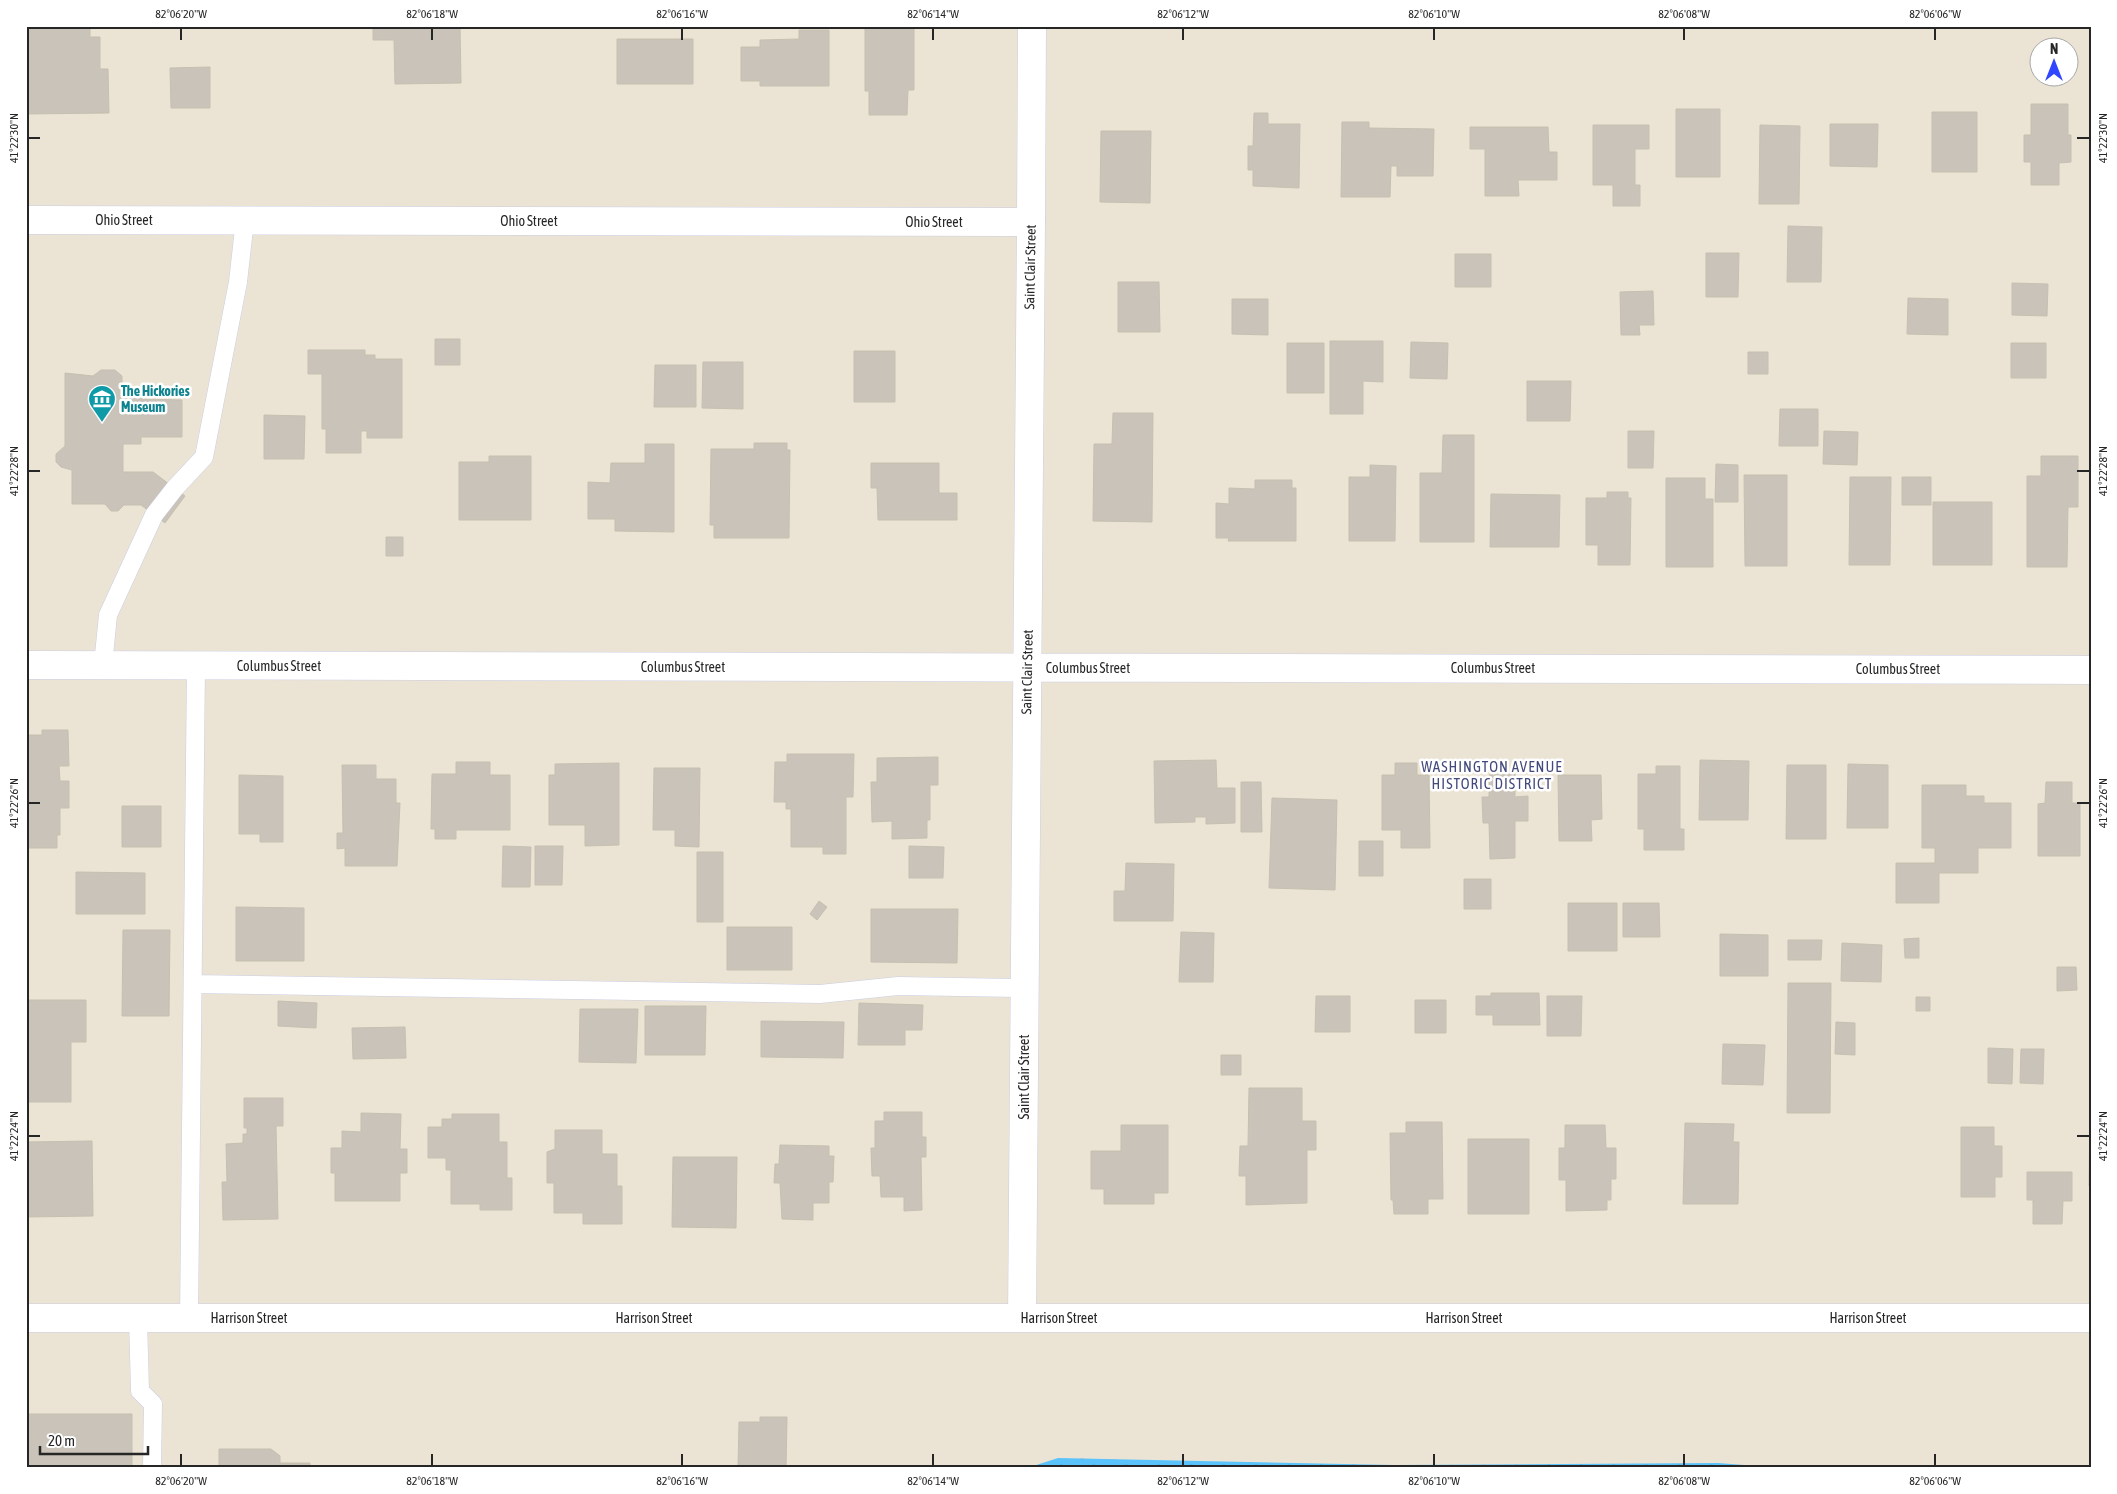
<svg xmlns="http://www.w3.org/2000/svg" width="2117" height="1494" viewBox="0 0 2117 1494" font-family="'Asap Condensed',sans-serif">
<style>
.water{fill:url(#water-ripples)}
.building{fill:#c9c3b9;stroke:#c6c0b0}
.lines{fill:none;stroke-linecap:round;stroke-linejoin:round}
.lane-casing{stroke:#cbcde2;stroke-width:19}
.street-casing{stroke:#cbcde2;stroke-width:29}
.secondary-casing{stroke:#cbcde2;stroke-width:29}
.lane{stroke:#fff;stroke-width:18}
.street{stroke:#fff;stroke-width:28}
.secondary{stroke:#fff;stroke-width:28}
.ticks{fill:none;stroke:#262626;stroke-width:2}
.labels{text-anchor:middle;stroke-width:5;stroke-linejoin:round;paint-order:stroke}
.street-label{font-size:14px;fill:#262626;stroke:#fff}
.culture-label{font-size:14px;font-weight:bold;fill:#0d838f;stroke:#fff;text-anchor:start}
.neighbourhood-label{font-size:15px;letter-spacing:1px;fill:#43497b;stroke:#fff}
.neatline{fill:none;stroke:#262626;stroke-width:2}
.ticks-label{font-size:12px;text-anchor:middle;fill:#262626}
</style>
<defs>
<pattern id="water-ripples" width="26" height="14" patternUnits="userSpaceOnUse" patternTransform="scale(1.25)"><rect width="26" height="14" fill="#5bc3fb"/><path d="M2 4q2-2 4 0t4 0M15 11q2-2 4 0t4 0" fill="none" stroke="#4fa7d7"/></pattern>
</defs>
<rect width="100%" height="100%" fill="#ebe4d5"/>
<!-- water -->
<path class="water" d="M1058 1458 1394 1465 1718 1463 1784 1468H1027Z"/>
<!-- building -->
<path class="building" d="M90 26V37H100V69H108L109 113 26 114V27Z
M373 26H460L461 83 395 84 394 40H373Z
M865 26H914V90H908L907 115H869V91H865Z
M799 30H829V86H760V81H741V47H760V40L799 39Z
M617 39H693V84H617Z
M210 67V108H171L170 68Z
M2031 104H2068V135H2071V162L2059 163V185H2031V162H2024V135H2031Z
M1676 109H1720V177H1676Z
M1932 112H1977V172H1932Z
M1254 113H1268V124H1300L1299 188 1253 186V170H1248V146H1253Z
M1342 122H1369V128L1434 129 1433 176H1397V166H1391L1390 197H1341Z
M1830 124H1878L1877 167 1830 166Z
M1593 125H1649V149H1635V185H1640V206H1613V185H1593Z
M1760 125 1800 126 1799 204H1759Z
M1470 127H1548L1549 152H1557V180H1518L1519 196H1485V149H1470Z
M1101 131H1151L1150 203 1100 202Z
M1788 226 1822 227 1821 282H1787Z
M1706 253H1739L1738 297H1706Z
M1455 254H1491V287H1455Z
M1118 282H1159L1160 332H1118Z
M2012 283 2048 284 2047 316 2012 315Z
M1653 291 1654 325H1639L1640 335H1621L1620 292Z
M1908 298 1948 299V335L1907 334Z
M1232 299H1268V335L1232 334Z
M435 339H460V365H435Z
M1330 341H1383V382L1363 381V414H1330Z
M1411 342 1448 343 1447 379 1410 378Z
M1287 343H1324V393H1287Z
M2011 343H2046V378H2011Z
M308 350H365V355H375V359H402V438H367V431H361V453H326V429H322V374H308Z
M854 351H895V402H854Z
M1748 352H1768V374H1748Z
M703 362H743V409L702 408Z
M655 365H696V407H654Z
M101 370H115L122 376V392H142V399L182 400V437H141V444H123V472H153L185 496 165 523 141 505H124L118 511H111L105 504H72V470L61 467 56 462V454L65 446V373L93 376Z
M1527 381H1571L1570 421H1527Z
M1780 409H1818V446H1779Z
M1113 413H1153L1152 522 1093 521 1094 444H1112Z
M264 415 305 416 304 459H264Z
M1628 431H1654L1653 468H1628Z
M1824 431 1858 432 1857 465 1823 464Z
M1443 435H1474V542H1420V473H1442Z
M754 443H787V450H790L789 538H714V525H710L711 449H754Z
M645 444H674V532L615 531V519H588V482L610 483 611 463H645Z
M489 456H531V520H459V462H489Z
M2041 456H2078V507H2068L2067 567H2027V476H2041Z
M871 463H939V493H957V520H878L877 488H871Z
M1716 464 1738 465V502H1715Z
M1370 465 1396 466 1395 541H1349V477H1370Z
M1744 475H1787V566H1745Z
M1850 477H1891L1890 565H1849Z
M1902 477H1931V505H1902Z
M1666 478H1705V499H1713V567H1666Z
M1255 480H1292V488H1296V541H1228L1229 538H1216V503L1229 504V488L1255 489Z
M1607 492H1628V498H1631L1630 565H1598V545H1586V498H1607Z
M1491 494 1560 495 1559 547H1490Z
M1933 502H1992V565H1933Z
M386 537H403V556H386Z
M42 730H68L69 766H59L60 781H69V808H60V835H57V848H26V735H42Z
M787 754H854L853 797H846V854H823V847H791V809H786V802H774L775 762H787Z
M938 757V785H930V820H927V838L892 839V821L872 822 871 782H877V758Z
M1216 760 1217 788H1235V823L1206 824V817H1195V822L1155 823 1154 761Z
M1700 760 1749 761 1748 820H1699Z
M456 762H490V775H510V830H456V839H435V829H431L432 774H456Z
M619 763V845L585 846V825H549V775H555V764Z
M1395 763H1417V775H1429L1430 848H1401V830H1382V775H1395Z
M1848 764 1888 765V828H1847Z
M342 765H376V779H396V803H400L397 866H345V848L337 849V833H343Z
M1787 765H1826V839H1786Z
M1656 766H1680V829H1684V850H1644V829H1638V774H1656Z
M654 768H700L699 847 675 846V830H653Z
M1515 774V797L1528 796V821H1515V858L1490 859 1489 823H1483L1482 797H1489V775Z
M239 775 283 776V842H260V834H239Z
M1558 775H1601L1602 819 1591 820 1592 841H1559Z
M1241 782H1261L1262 832H1241Z
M2046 782H2072V803H2080V856H2038V804L2045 803Z
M1922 785H1966V796H1984V803H2011V848H1978V873H1939V903H1896V863H1935V848H1922Z
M1272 798 1337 800 1335 890 1269 888Z
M122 806H161V847H122Z
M1359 841H1383V876H1359Z
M503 846 531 847 530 887H502Z
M535 846H563L562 885H535Z
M909 846 944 847 943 878H909Z
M697 852H723V922H697Z
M1126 863 1174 864 1173 921H1114V891H1125Z
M76 872 145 873V914H76Z
M1464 879H1491V909H1464Z
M819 901 827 907 817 920 810 914Z
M1568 903H1617V951H1568Z
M1623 903H1659L1660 937H1623Z
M236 907 304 908V961H236Z
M871 909H958L957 963 871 962Z
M727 927H792V970H727Z
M123 930H170L169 1016H122Z
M1181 932 1214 933 1213 982H1179Z
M1720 934 1768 935V976H1720Z
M1919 938V958H1905L1904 939Z
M1788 940H1822L1821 960H1788Z
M1842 943 1882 945 1881 982 1841 981Z
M2057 967H2076L2077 990 2057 991Z
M1788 983H1831L1830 1113H1787Z
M1491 993H1539L1540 1025H1493V1015H1476V996H1491Z
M1316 996H1350V1032H1315Z
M1547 996H1582L1581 1036H1547Z
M1916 997H1930V1011H1916Z
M26 1000H86V1042H71V1102H26Z
M1415 1000H1446V1033H1415Z
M278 1001 317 1003 316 1028 278 1026Z
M859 1003 923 1005 922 1030H905V1045H858Z
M645 1006H706L705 1055H645Z
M580 1009H638L636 1063 579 1062Z
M761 1021 844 1022 843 1058 761 1057Z
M1836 1022 1855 1023V1055L1835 1054Z
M405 1027 406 1058 353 1059 352 1028Z
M1723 1044 1765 1045 1763 1085 1722 1084Z
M1988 1048 2013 1049 2012 1084 1988 1083Z
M2021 1049H2044L2043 1084 2020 1083Z
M1221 1055H1241V1075H1221Z
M1249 1088H1302V1121H1316V1150H1307V1203L1246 1205V1176H1239L1240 1146H1248Z
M244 1098H283V1126H276L278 1219 223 1220 222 1182H227L226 1144 243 1143V1134H247V1128H244Z
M2090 1108H2091V1186H2089Z
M884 1112H922V1137H926V1157H921L922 1210 904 1211V1197H881L880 1176H872L871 1148H875V1121H884Z
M361 1113 401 1114 400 1149H407V1173H400V1201H335V1173H331V1148H342V1131L361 1132Z
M452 1114H499V1142H507V1178H512V1210H480V1204H451V1170H446V1158H428V1127H442V1119H452Z
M1406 1122H1442L1443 1199H1428V1214H1394L1393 1200H1391L1390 1133H1406Z
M1685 1123 1734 1124 1733 1142H1739L1738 1204H1683Z
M1121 1125H1168V1193H1154V1204H1104V1189H1091V1151H1121Z
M1565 1125H1605L1606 1148H1616V1179H1611V1200H1607V1210L1566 1211V1180H1559V1148H1565Z
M1961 1127H1994V1146H2002V1177H1995V1197H1961Z
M555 1130H602V1154H617V1186H622V1224H583V1213H554V1183H547V1152L555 1149Z
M1468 1139H1529V1214H1468Z
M92 1141 93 1216 26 1217V1142Z
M780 1145 829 1146V1156H834L833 1182H829V1203H813V1220L782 1219 780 1183H774L775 1164H779Z
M673 1157H737L736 1228 672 1227Z
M2027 1172H2072V1201H2063L2062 1224H2033V1200H2027Z
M26 1414H132V1468H26Z
M760 1417H787L786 1468H738L739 1422H760Z
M219 1449H271L280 1456V1463H310V1468H219Z"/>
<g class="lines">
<defs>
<path id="lane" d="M103 665 108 615 154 515 175 488 204 457 238 282 245 220
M193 984 820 994 898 986 1025 988
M138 1318 140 1391 153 1404 152 1468
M189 1318 196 666"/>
<path id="street" d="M26 665 2091 670
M26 1318H2091
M1022 1318 1031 222"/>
<path id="secondary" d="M26 220 1031 222 1032 26"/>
</defs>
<!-- lane casing -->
<use href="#lane" class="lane-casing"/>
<!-- street casing -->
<use href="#street" class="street-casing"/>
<!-- secondary casing -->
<use href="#secondary" class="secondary-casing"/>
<!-- lane -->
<use href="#lane" class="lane"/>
<!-- street -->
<use href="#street" class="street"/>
<!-- secondary -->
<use href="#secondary" class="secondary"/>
</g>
<!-- ticks -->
<path class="ticks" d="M181 28V40M432 28V40M682 28V40M933 28V40M1183 28V40M1434 28V40M1684 28V40M1935 28V40M28 138H40M2077 138H2090M28 471H40M2077 471H2090M28 803H40M2077 803H2090M28 1136H40M2077 1136H2090M181 1454V1466M432 1454V1466M682 1454V1466M933 1454V1466M1183 1454V1466M1434 1454V1466M1684 1454V1466M1935 1454V1466"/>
<!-- icons -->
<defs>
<symbol id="museum-pin" viewBox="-11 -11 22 30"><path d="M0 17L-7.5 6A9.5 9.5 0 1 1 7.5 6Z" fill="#0f9aa8" stroke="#fff"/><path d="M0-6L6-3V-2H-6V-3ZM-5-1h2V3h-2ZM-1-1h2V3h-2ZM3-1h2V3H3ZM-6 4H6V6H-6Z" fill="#fff"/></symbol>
</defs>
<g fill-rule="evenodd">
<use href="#museum-pin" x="86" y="383" width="32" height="43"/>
</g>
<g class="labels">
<!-- street labels -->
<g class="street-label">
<text x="124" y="225">Ohio Street</text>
<text x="529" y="226">Ohio Street</text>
<text x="934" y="227">Ohio Street</text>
<text transform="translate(1030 267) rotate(-89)" y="5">Saint Clair Street</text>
<text x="279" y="671">Columbus Street</text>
<text x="683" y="672">Columbus Street</text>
<text x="1088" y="673">Columbus Street</text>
<text x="1493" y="673">Columbus Street</text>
<text x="1898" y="674">Columbus Street</text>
<text transform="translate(1027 672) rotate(-89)" y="5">Saint Clair Street</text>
<text transform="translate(1024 1077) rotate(-90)" y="5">Saint Clair Street</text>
<text x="249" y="1323">Harrison Street</text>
<text x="654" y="1323">Harrison Street</text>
<text x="1059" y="1323">Harrison Street</text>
<text x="1464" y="1323">Harrison Street</text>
<text x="1868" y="1323">Harrison Street</text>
</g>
<!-- culture labels -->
<g class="culture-label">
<text x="121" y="396">The Hickories<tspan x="121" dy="16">Museum</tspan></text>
</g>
<!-- neighbourhood labels -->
<g class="neighbourhood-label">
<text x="1492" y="772">WASHINGTON AVENUE<tspan x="1492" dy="17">HISTORIC DISTRICT</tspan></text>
</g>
</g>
<!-- border -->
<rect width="2117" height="1494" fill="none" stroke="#ffffff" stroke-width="55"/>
<!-- north arrow -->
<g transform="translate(2054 62)"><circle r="24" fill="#ffffff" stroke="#a8a8a8"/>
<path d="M0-4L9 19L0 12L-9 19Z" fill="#2f45ff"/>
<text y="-8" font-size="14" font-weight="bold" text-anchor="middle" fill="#262626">N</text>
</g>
<!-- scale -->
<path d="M40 1446v8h108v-8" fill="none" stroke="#262626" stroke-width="2.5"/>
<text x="48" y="1446" font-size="15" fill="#262626" stroke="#ffffff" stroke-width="4" paint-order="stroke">20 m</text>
<rect x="28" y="28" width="2062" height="1438" class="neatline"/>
<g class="ticks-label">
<text x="181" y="18">82°06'20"W</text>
<text x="432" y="18">82°06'18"W</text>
<text x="682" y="18">82°06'16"W</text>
<text x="933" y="18">82°06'14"W</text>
<text x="1183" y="18">82°06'12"W</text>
<text x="1434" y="18">82°06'10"W</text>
<text x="1684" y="18">82°06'08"W</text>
<text x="1935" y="18">82°06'06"W</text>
<text transform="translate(14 138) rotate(-90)" y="4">41°22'30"N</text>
<text transform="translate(2103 138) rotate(-90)" y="4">41°22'30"N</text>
<text transform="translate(14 471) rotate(-90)" y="4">41°22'28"N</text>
<text transform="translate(2103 471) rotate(-90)" y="4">41°22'28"N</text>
<text transform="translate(14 803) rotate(-90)" y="4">41°22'26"N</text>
<text transform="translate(2103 803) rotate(-90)" y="4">41°22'26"N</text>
<text transform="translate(14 1136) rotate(-90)" y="4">41°22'24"N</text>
<text transform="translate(2103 1136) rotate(-90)" y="4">41°22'24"N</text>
<text x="181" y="1485">82°06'20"W</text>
<text x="432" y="1485">82°06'18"W</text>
<text x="682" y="1485">82°06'16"W</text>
<text x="933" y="1485">82°06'14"W</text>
<text x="1183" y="1485">82°06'12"W</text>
<text x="1434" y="1485">82°06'10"W</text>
<text x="1684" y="1485">82°06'08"W</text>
<text x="1935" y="1485">82°06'06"W</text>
</g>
</svg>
